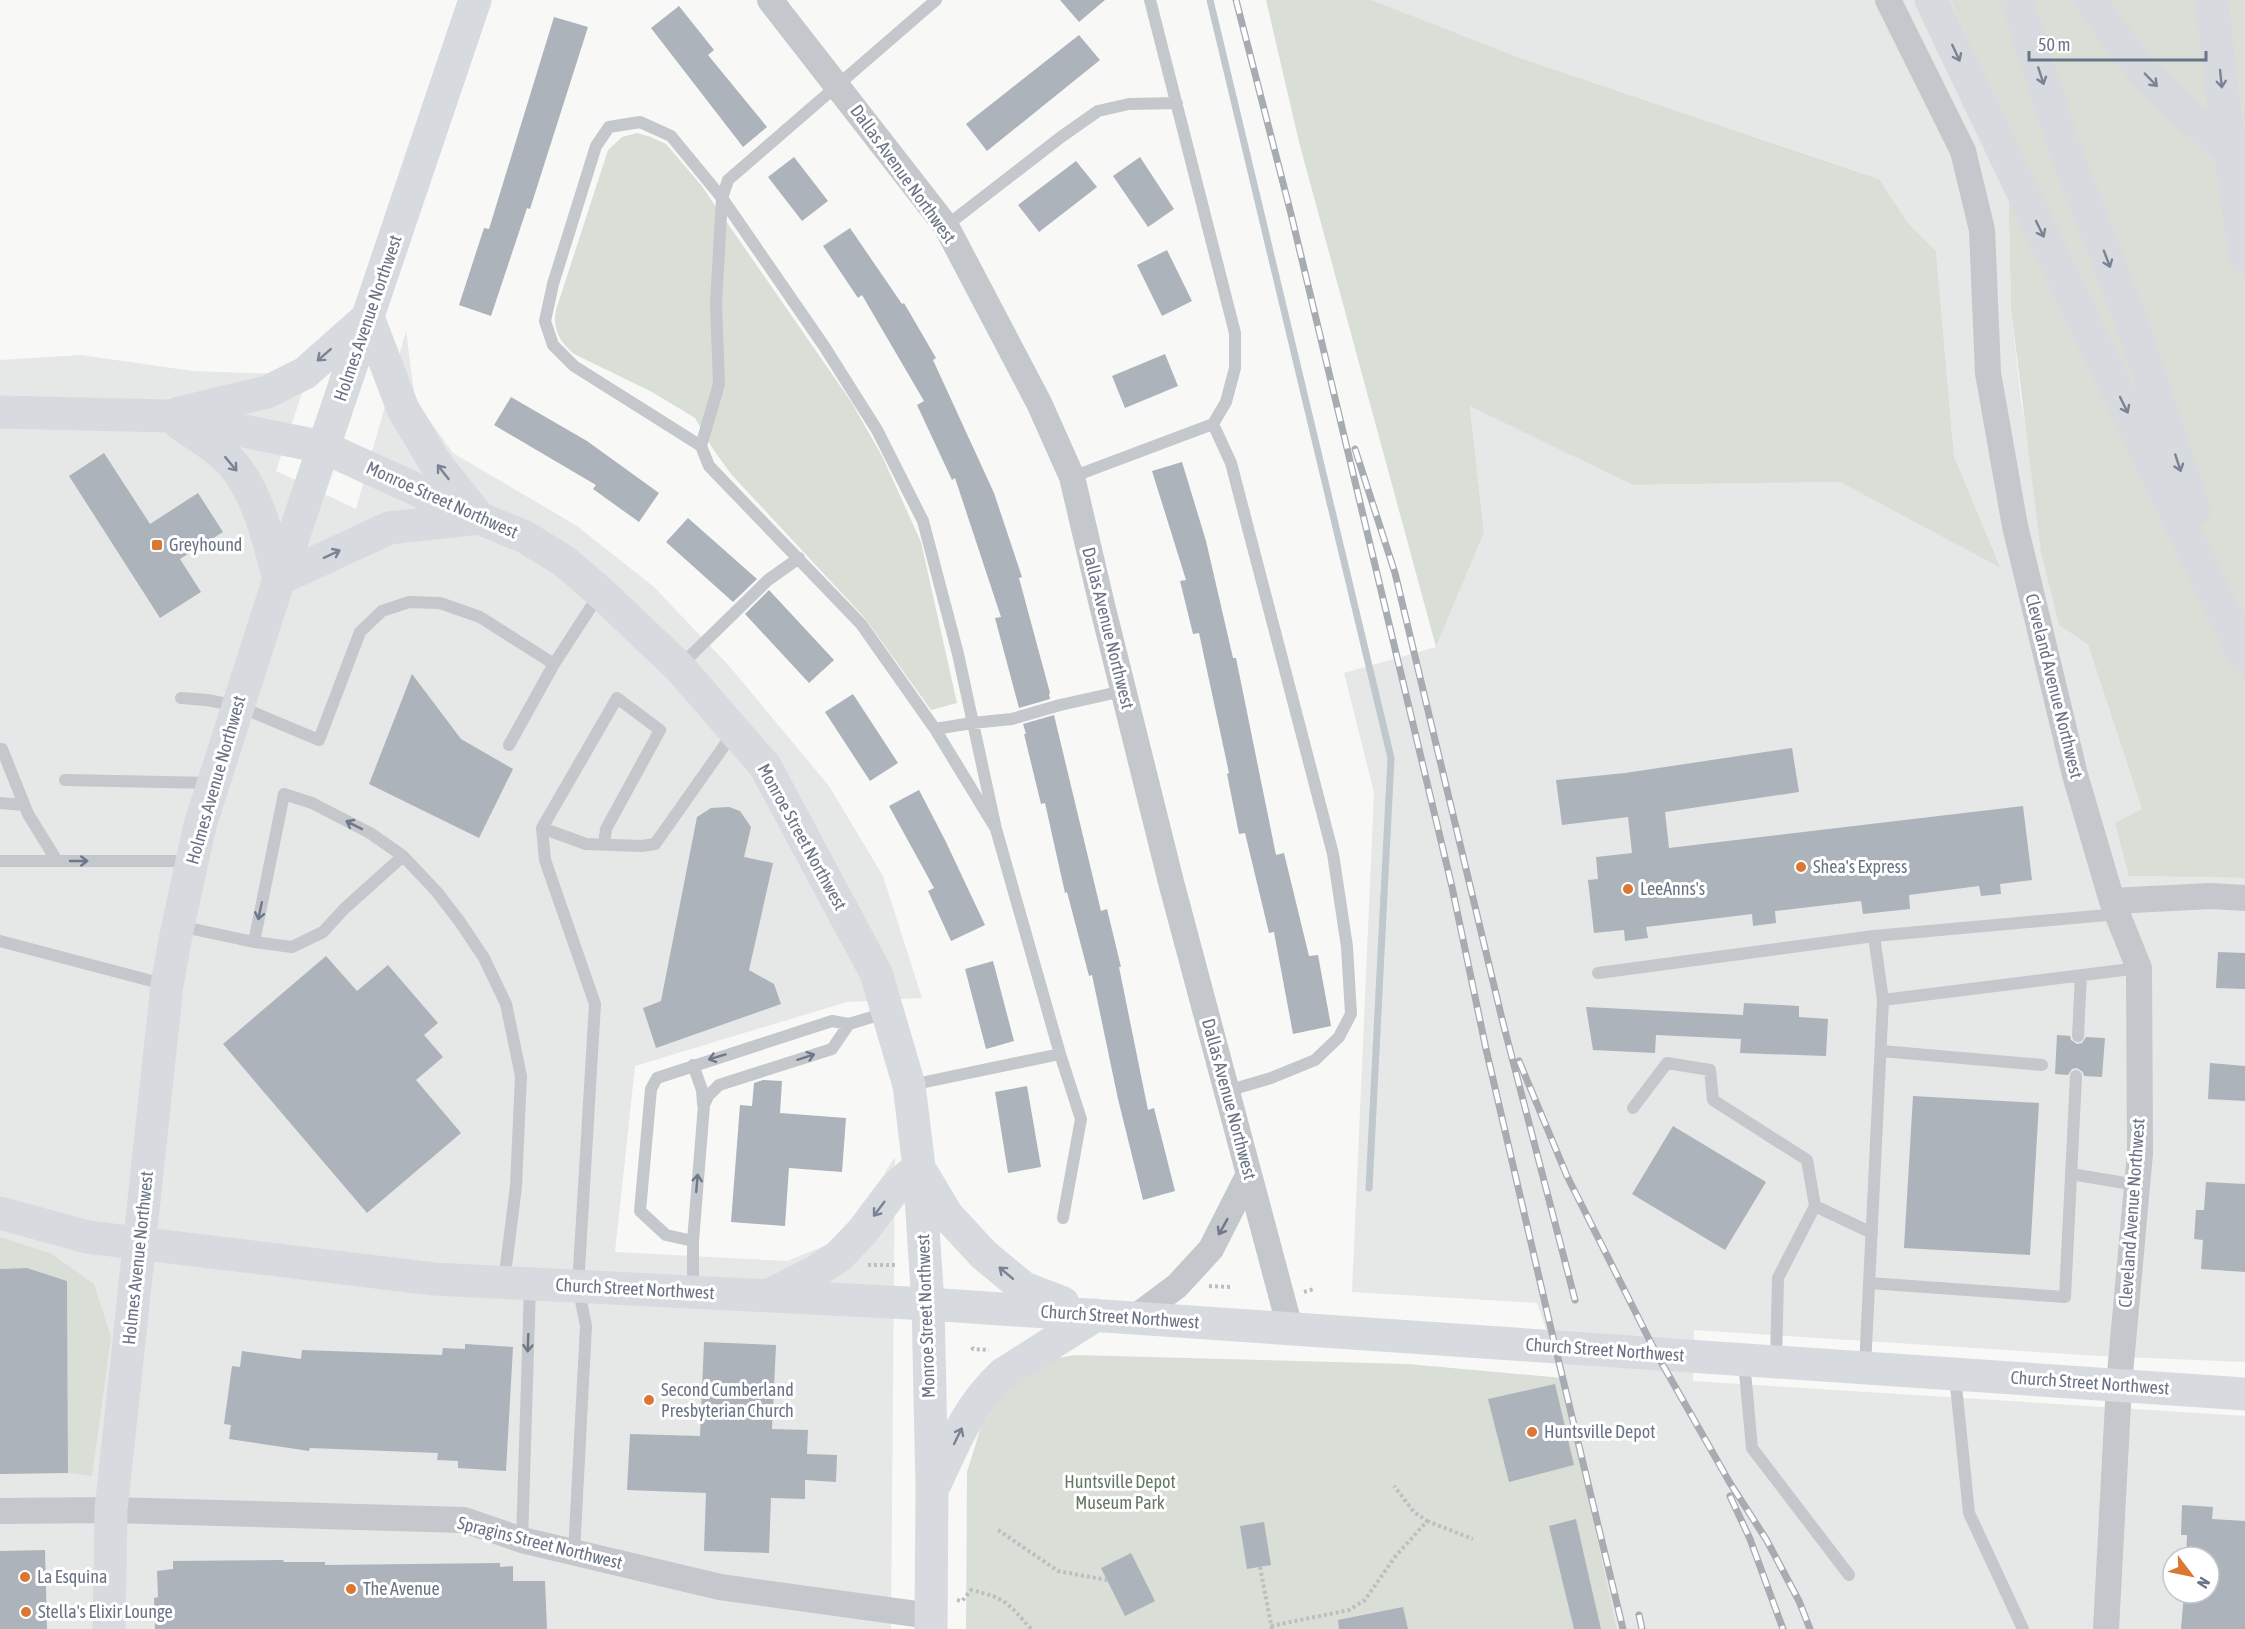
<svg xmlns="http://www.w3.org/2000/svg" width="2245" height="1629" viewBox="0 0 2245 1629" font-family="'Asap Condensed',sans-serif">
<style>
.built{fill:#e6e7e7;fill-rule:evenodd}
.green{fill:#d9dfd7}
.lines{fill:none;stroke-linecap:round;stroke-linejoin:round}
.stream{stroke:#c0c7cd;stroke-width:7}
.building{fill:#adb3ba}
.path{stroke:#bcbec1;stroke-width:4;stroke-dasharray:3 3;stroke-linecap:butt}
.lane{stroke:#c4c7cb;stroke-width:12}
.street{stroke:#c4c7cb;stroke-width:26}
.secondary{stroke:#d7dadf;stroke-width:33}
.highway{stroke:#d7dadf;stroke-width:33}
.rail-casing{stroke:#a7abb2;stroke-width:7}
.rail{stroke:#fff;stroke-width:4.5;stroke-dasharray:14;stroke-linecap:butt}
.oneway{stroke:#7a8393}
.oneway2{stroke:#6e7889}
.poi-dot{fill:#db7633;stroke:#fff;stroke-width:2}
.labels{text-anchor:middle;stroke-width:6;stroke-linejoin:round;paint-order:stroke}
.street-label{font-size:18px;fill:#697486;stroke:#fff}
.poi-label{font-size:18px;fill:#697486;stroke:#fff;text-anchor:start}
.park-label{font-size:18px;fill:#647863;stroke:#fff}
</style>
<rect width="100%" height="100%" fill="#f8f8f6"/>
<!-- built -->
<path class="built" d="M1372 0H1950L2007 126 2011 309 2021 400 2059 625 2088 645 2142 809 2129 876 2245 878V1362L2099 1356 1694 1330 1693 1381 2245 1416V1629H1617L1563 1378 1537 1303 1352 1292 1374 793 1344 673 1436 647 1484 531 1470 405 1633 485 1840 482 2001 567 1954 456 1936 251 1908 223 1879 179 1520 58ZM2173 1557H2209V1593H2173Z
M406 331 415 400 453 453 577 526 654 587 730 667 829 786 883 876 922 998 847 1002 635 1066 615 1252 787 1261 842 1239 871 1204 887 1169 895 1157 891 1629H0V360L81 355 193 371 308 375 276 471 356 509Z"/>
<!-- green -->
<path class="green" d="M1266 0H1372L1520 58 1879 179 1908 223 1936 251 1954 456 2001 568 1840 482 1633 485 1470 406 1484 532 1436 647 1299 142Z
M1950 0H2245V878L2129 876 2115 823 2142 809 2088 645 2059 625 2041 552 2011 309 2007 126Z
M637 133 651 137 666 144 701 185 852 403 883 458 921 542 957 703 931 710 864 617 731 474 713 449 695 418 652 392 574 354C560 342 552 329 556 310L608 150 622 137Z
M0 1237 52 1254 94 1284 111 1337 92 1476 68 1473 67 1281 27 1268 0 1269Z
M1075 1355 1408 1364 1563 1378 1617 1629H966L967 1472 981 1427 999 1401 1020 1380 1058 1358Z"/>
<g class="lines">
<!-- stream -->
<path class="stream" d="M1210 0 1391 758 1369 1188"/>
</g>
<!-- building -->
<path class="building" d="M1060 0H1105L1079 22Z
M679 6 714 50 708 55 767 127 743 147 651 28Z
M554 17 588 27 530 209 527 208 491 316 459 305 484 228 489 229Z
M1079 35 1100 60 987 151 966 124Z
M794 157 828 201 802 221 768 177Z
M1140 157 1174 209 1148 227 1113 176Z
M1076 161 1097 187 1039 232 1018 205Z
M850 228 902 304 904 303 936 358 933 360 994 493 1022 577 1019 578 1050 693 1049 694 1050 699 1019 708 995 618 1001 617 955 478 952 480 917 405 924 401 862 295 858 298 823 246Z
M1167 250 1192 301 1162 316 1137 265Z
M1165 354 1178 386 1125 408 1112 376Z
M511 397 587 441 659 493 639 522 593 489 596 485 494 425Z
M104 453 150 524 198 493 223 532 180 559 201 592 160 618 69 476Z
M1182 462 1206 541 1233 658H1236L1276 855 1284 853 1309 956 1318 955 1331 1026 1293 1034 1274 932 1269 933 1245 833 1239 834 1227 774 1229 773 1199 633 1193 634 1180 581 1186 580 1152 471Z
M688 518 757 579 733 602 666 542Z
M769 590 834 660 809 683 745 614Z
M412 674 461 739 513 769 479 838 369 784Z
M853 694 898 763 870 781 825 712Z
M1054 715 1101 911 1107 909 1121 967H1119L1148 1110 1154 1108 1175 1191 1143 1200 1118 1099 1092 975 1089 976 1067 892 1065 893 1045 803 1041 804 1024 734H1026L1023 724Z
M1792 748 1799 792 1665 812 1669 848 2023 806 2032 880 2000 884 2001 894 1981 896 1979 886 1909 895 1910 909 1863 914 1861 901 1775 911 1776 923 1753 926 1752 914 1646 927 1648 938 1625 941 1624 930 1594 933 1588 880 1598 879 1596 857 1632 853 1628 817 1562 825 1556 780 1625 773Z
M919 790 945 840 985 925 951 941 928 891 934 888 889 806Z
M729 807 740 811 751 827 744 857 773 863 749 970 774 984 781 1004 656 1048 643 1008 661 1001 697 817 711 808Z
M2218 952 2245 953V989L2216 988Z
M326 956 357 991 388 965 438 1023 424 1035 443 1057 416 1080 461 1133 367 1213 223 1044Z
M993 961 1014 1041 986 1049 965 969Z
M1744 1003 1799 1006V1017L1828 1019 1826 1056 1740 1053 1741 1039 1656 1035 1655 1053 1593 1050 1586 1007 1743 1015Z
M2057 1035 2070 1036 2071 1040 2077 1044 2082 1043 2086 1037 2105 1038 2102 1077 2084 1076 2083 1072 2077 1068 2072 1069 2068 1075 2055 1074Z
M2210 1063 2245 1066V1101L2208 1099Z
M763 1080 782 1081 780 1113 846 1118 842 1172 789 1168 785 1226 731 1222 740 1105 752 1106 754 1083Z
M1027 1086 1041 1167 1008 1173 995 1092Z
M1913 1096 2039 1103 2030 1255 1904 1248Z
M1673 1126 1766 1182 1725 1250 1632 1194Z
M2206 1182 2245 1184V1272L2201 1269 2203 1240 2194 1239 2196 1210H2204Z
M27 1268 67 1281 68 1473 0 1474V1269Z
M704 1342 776 1345 772 1429 808 1430 807 1454 837 1455 836 1482 805 1480V1499L771 1498 769 1553 704 1551 706 1493 627 1490 630 1434 700 1436Z
M465 1344 513 1347 506 1471 458 1468V1461L437 1460 438 1453 310 1448 309 1451 229 1439 231 1425 224 1424 232 1366 240 1367 242 1351 301 1359 302 1350 442 1355 443 1348 465 1349Z
M1555 1384 1574 1465 1509 1482 1488 1399Z
M2182 1505 2213 1507 2212 1519 2245 1521V1629H2181L2184 1593H2209V1557H2186L2187 1535H2181Z
M1576 1519 1586 1564 1601 1629H1574L1549 1526Z
M1264 1522 1271 1565 1247 1569 1240 1526Z
M45 1550 47 1629H0V1551Z
M1131 1553 1155 1601 1125 1616 1101 1568Z
M283 1560 284 1562H325V1565L500 1563V1567L513 1566V1581H545L547 1629H155L154 1598 158 1597 157 1571 173 1569V1561Z
M1403 1607 1408 1629H1339L1338 1620Z"/>
<g class="lines">
<!-- path -->
<path class="path" d="M868 1265H898
M1209 1286 1232 1287
M1304 1292 1314 1289
M972 1347 973 1349 989 1350
M1427 1521 1473 1539
M998 1530 1058 1571 1107 1580
M1260 1567 1272 1629
M957 1600 962 1601 971 1590C1006 1598 1008 1603 1031 1629
M1271 1626 1349 1610 1365 1600 1394 1558 1427 1521 1414 1512 1394 1486"/>
<!-- lane -->
<path class="lane" d="M946 226 1061 137 1098 111 1129 104 1177 103
M1213 424 1231 463 1333 854 1347 947 1351 1014 1339 1037 1315 1060 1271 1078 1227 1091
M701 446 719 384 716 304 722 198 728 180 936 0
M1072 477 1213 424 1226 402 1235 368V333L1150 0
M680 666 768 580 799 558
M181 698 207 700 238 706 319 740 360 632 382 611 409 602 440 603 480 617 554 664 600 593
M935 729 972 723 1012 719 1060 705 1123 691
M509 745 554 664
M0 749H2L28 814 57 861
M65 780 212 783
M0 803 24 805
M542 828 545 860 595 1004 578 1286 586 1326 574 1553
M996 829 935 729 861 624 709 466 701 446 574 366 553 345 545 321 553 284 596 146 609 127 640 122 671 136 722 198 824 346 877 430 923 521 958 654 996 829 1060 1054 1081 1119 1063 1218
M604 844 606 829 660 730 617 698 542 828 586 844 641 846 655 844 734 732
M403 856 344 909 323 932 292 947 254 942 284 794 312 803 370 833 403 856 437 892 460 922 484 958 506 1004 521 1076 516 1186 504 1282
M0 861H191
M179 926 254 942
M1874 936 2118 914
M0 941 167 985
M1598 973 1874 936 1883 1000 1865 1367
M1883 1000 2139 968
M849 1024 885 1013
M2078 1036 2081 975
M1881 1051 2042 1065
M693 1065 702 1090 703 1104
M911 1085 1060 1054
M1633 1108 1667 1063 1710 1070 1713 1100 1807 1160 1815 1206
M2071 1174 2137 1185
M693 1241 666 1235 640 1211 651 1089 657 1078 832 1021 849 1024 832 1049 719 1085 708 1096 704 1105 693 1241V1291
M1869 1283 2065 1297 2076 1076
M1776 1360 1778 1278 1815 1206 1872 1233
M1744 1361 1752 1448 1849 1575
M1955 1376 1969 1513 2023 1629
M522 1540 530 1286"/>
<!-- street -->
<path class="street" d="M770 0 946 226 1039 403 1072 477 1102 605 1171 882 1290 1328
M1888 0 1963 151 1982 230 1988 373 2015 526 2075 775 2112 901 2139 968 2140 1153 2119 1385 2106 1629
M2112 901 2211 896 2245 898
M1134 1318 1177 1286 1211 1249 1249 1174
M0 1511 111 1510 464 1520 522 1540 720 1587 931 1616"/>
<!-- secondary -->
<path class="secondary" d="M368 317 403 409 434 461 476 514
M0 412 169 416 323 447 479 518 525 537 564 561 600 592 679 667 765 766 876 973 909 1085 919 1167 928 1304 932 1488 931 1629
M179 413 267 392 305 373 367 318
M180 424C198 436 217 447 232 463 259 495 268 539 279 579
M279 579 389 528 478 518
M922 1173 947 1215 984 1255 1024 1288 1063 1303
M0 1213 87 1237 434 1279 928 1304 2245 1394
M770 1295 815 1272 839 1256 862 1232 895 1188 919 1167
M936 1482C956 1439 968 1407 1003 1374L1096 1315
M109 1629 111 1510 167 985 176 935 200 825 279 579 475 0"/>
<!-- highway -->
<path class="highway" d="M1931 0 2245 658
M2017 0 2064 147 2133 326 2194 511
M2091 0C2129 63 2180 113 2239 157
M2212 0 2222 93 2245 257"/>
<defs>
<path id="rail" d="M1236 0 1291 214 1452 887 1486 1049 1555 1346 1623 1629
M1355 449 1395 573 1502 1019 1575 1300
M1519 1061 1567 1176 1656 1353 1730 1483 1766 1539 1799 1601 1810 1629
M1730 1496 1750 1539 1783 1629
M1639 1615 1642 1629"/>
</defs>
<!-- rail casing -->
<use href="#rail" class="rail-casing"/>
<!-- rail -->
<use href="#rail" class="rail"/>
</g>
<!-- one-way arrows -->
<defs><path id="oneway-shaft" d="M-6 0H5M1.5-3L5.5 0L1.5 3" fill="none" stroke-width="1.6" stroke-linecap="round" stroke-linejoin="round" transform="scale(1.5)"/></defs>
<g class="oneway">
<use href="#oneway-shaft" transform="translate(1956 53) rotate(65)"/>
<use href="#oneway-shaft" transform="translate(2041 76) rotate(72)"/>
<use href="#oneway-shaft" transform="translate(2221 79) rotate(84)"/>
<use href="#oneway-shaft" transform="translate(2151 80) rotate(46)"/>
<use href="#oneway-shaft" transform="translate(2040 229) rotate(64)"/>
<use href="#oneway-shaft" transform="translate(2107 259) rotate(69)"/>
<use href="#oneway-shaft" transform="translate(324 355) rotate(139)"/>
<use href="#oneway-shaft" transform="translate(2124 405) rotate(64)"/>
<use href="#oneway-shaft" transform="translate(2178 463) rotate(72)"/>
<use href="#oneway-shaft" transform="translate(231 464) rotate(50)"/>
<use href="#oneway-shaft" transform="translate(443 472) rotate(-128)"/>
<use href="#oneway-shaft" transform="translate(332 554) rotate(-25)"/>
<use href="#oneway-shaft" transform="translate(879 1209) rotate(127)"/>
<use href="#oneway-shaft" transform="translate(1006 1273) rotate(-140)"/>
<use href="#oneway-shaft" transform="translate(958 1436) rotate(-64)"/>
</g>
<g class="oneway2">
<use href="#oneway-shaft" transform="translate(354 825) rotate(-153)"/>
<use href="#oneway-shaft" transform="translate(79 861)"/>
<use href="#oneway-shaft" transform="translate(260 911) rotate(102)"/>
<use href="#oneway-shaft" transform="translate(717 1057) rotate(163)"/>
<use href="#oneway-shaft" transform="translate(806 1057) rotate(-18)"/>
<use href="#oneway-shaft" transform="translate(697 1183) rotate(-85)"/>
<use href="#oneway-shaft" transform="translate(1223 1227) rotate(119)"/>
<use href="#oneway-shaft" transform="translate(528 1343) rotate(92)"/>
</g>
<!-- markers -->
<g class="poi-dot">
<rect x="151" y="539" width="12" height="12" rx="3"/>
<circle cx="1801" cy="867" r="6"/>
<circle cx="1628" cy="889" r="6"/>
<circle cx="649" cy="1400" r="6"/>
<circle cx="1532" cy="1432" r="6"/>
<circle cx="25" cy="1577" r="6"/>
<circle cx="351" cy="1589" r="6"/>
<circle cx="26" cy="1612" r="6"/>
</g>
<g class="labels">
<!-- street labels -->
<g class="street-label">
<text transform="translate(903 174) rotate(54)" y="6">Dallas Avenue Northwest</text>
<text transform="translate(368 318) rotate(-71)" y="6">Holmes Avenue Northwest</text>
<text transform="translate(442 500) rotate(24)" y="6">Monroe Street Northwest</text>
<text transform="translate(1108 628) rotate(76)" y="6">Dallas Avenue Northwest</text>
<text transform="translate(2054 686) rotate(76)" y="6">Cleveland Avenue Northwest</text>
<text transform="translate(216 780) rotate(-74)" y="6">Holmes Avenue Northwest</text>
<text transform="translate(802 837) rotate(61)" y="6">Monroe Street Northwest</text>
<text transform="translate(1229 1099) rotate(75)" y="6">Dallas Avenue Northwest</text>
<text transform="translate(2132 1213) rotate(-86)" y="6">Cleveland Avenue Northwest</text>
<text transform="translate(138 1258) rotate(-84)" y="6">Holmes Avenue Northwest</text>
<text transform="translate(635 1289) rotate(3)" y="6">Church Street Northwest</text>
<text transform="translate(926 1316) rotate(-92)" y="6">Monroe Street Northwest</text>
<text transform="translate(1120 1317) rotate(4)" y="6">Church Street Northwest</text>
<text transform="translate(1605 1350) rotate(4)" y="6">Church Street Northwest</text>
<text transform="translate(2090 1383) rotate(4)" y="6">Church Street Northwest</text>
<text transform="translate(540 1543) rotate(14)" y="6">Spragins Street Northwest</text>
</g>
<!-- poi labels -->
<g class="poi-label">
<text x="169" y="551">Greyhound</text>
<text x="1813" y="873">Shea's Express</text>
<text x="1640" y="895">LeeAnns's</text>
<text x="661" y="1396">Second Cumberland<tspan x="661" dy="21">Presbyterian Church</tspan></text>
<text x="1544" y="1438">Huntsville Depot</text>
<text x="37" y="1583">La Esquina</text>
<text x="363" y="1595">The Avenue</text>
<text x="38" y="1618">Stella's Elixir Lounge</text>
</g>
<!-- park labels -->
<g class="park-label">
<text x="1120" y="1488">Huntsville Depot<tspan x="1120" dy="21">Museum Park</tspan></text>
</g>
</g>
<!-- north arrow -->
<g transform="translate(2191 1575) rotate(122)"><circle r="28" fill="#ffffff" stroke="#c3c7cf" stroke-width="1.5"/>
<path d="M0-4.5L10 22L0 15L-10 22Z" fill="#db7633"/>
<text y="-9" font-size="16" font-weight="bold" text-anchor="middle" fill="#697486">N</text>
</g>
<!-- scale -->
<path d="M2029 51v9h177v-9" fill="none" stroke="#697486" stroke-width="3"/>
<text x="2038" y="51" font-size="18" fill="#697486" stroke="#ffffff" stroke-width="4.5" paint-order="stroke">50 m</text>
</svg>
